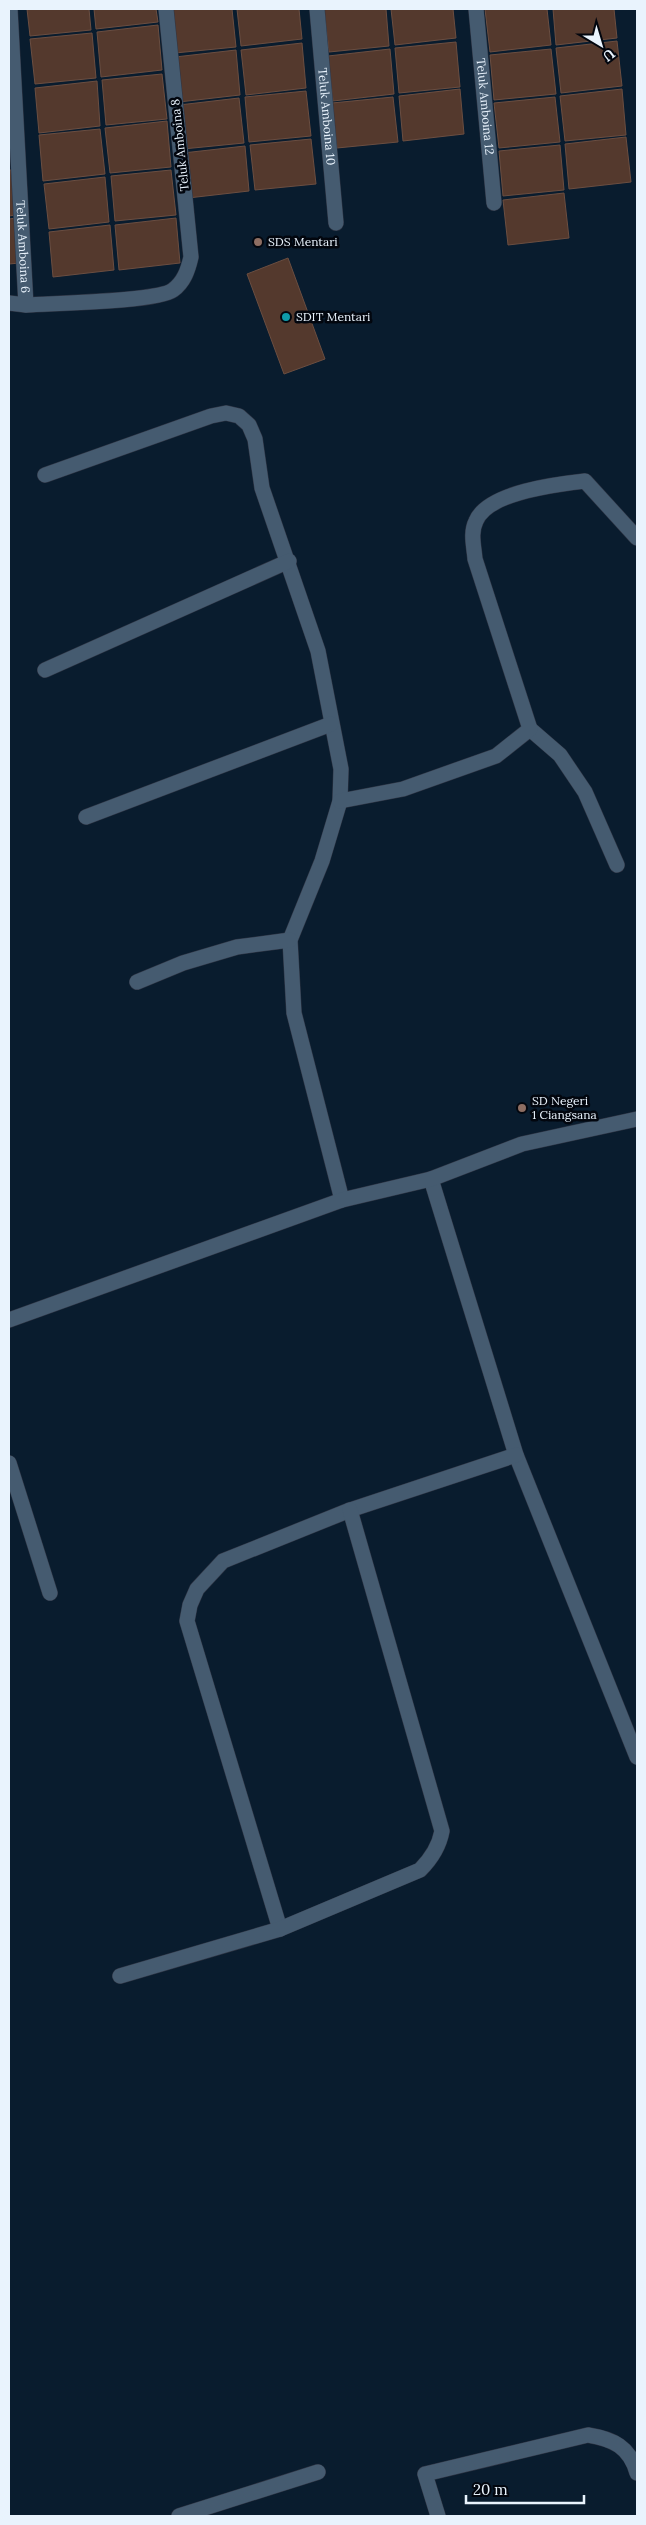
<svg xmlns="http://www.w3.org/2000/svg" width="646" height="2525" viewBox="0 0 646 2525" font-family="Lora,serif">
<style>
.building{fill:#54392d;stroke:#6b4e41}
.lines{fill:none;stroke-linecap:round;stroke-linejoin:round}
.street-casing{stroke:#2f3544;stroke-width:16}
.street{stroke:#455b70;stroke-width:15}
.education-dot{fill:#8d6e63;stroke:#02060e;stroke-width:2}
.culture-dot{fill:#0f9aa8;stroke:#02060e;stroke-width:2}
.labels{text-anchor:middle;stroke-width:5;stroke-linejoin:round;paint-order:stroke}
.street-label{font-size:12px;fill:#e9f3fd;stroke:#02060e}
.poi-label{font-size:12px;fill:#e9f3fd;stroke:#02060e;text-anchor:start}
</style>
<rect width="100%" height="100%" fill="#091c2e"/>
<!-- building -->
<path class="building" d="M27 9H89L91 30 30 36Z
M94 9H156L158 22 96 29Z
M170 9H232L236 47 175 53Z
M237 9H299L302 39 241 46Z
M324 9H386L389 46 329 52Z
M391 9H453L456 38 395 45Z
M485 9H547L551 45 490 52Z
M553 9H614L617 38 556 45Z
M158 25 162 70 101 77 97 32Z
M92 33 96 78 35 84 30 39Z
M617 41 622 86 561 93 556 48Z
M456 42 460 87 399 93 395 48Z
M302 43 306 88 246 95 241 50Z
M390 49 394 94 333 101 328 56Z
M551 49 556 94 494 100 490 55Z
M236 50 240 95 179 102 175 57Z
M162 74 167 119 106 125 102 80Z
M97 81 100 126 39 133 35 88Z
M460 89 464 134 403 141 399 96Z
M622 89 626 135 565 141 560 96Z
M306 91 311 136 249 142 245 97Z
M393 97 398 142 337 148 332 103Z
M555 97 560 142 499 148 494 103Z
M239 98 244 143 183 149 179 105Z
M167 121 171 167 110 173 105 128Z
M100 129 105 174 43 181 39 135Z
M626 137 631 182 569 189 565 144Z
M311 139 316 184 255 190 250 145Z
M560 145 564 190 503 196 499 151Z
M245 146 249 191 188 198 183 153Z
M9 170H11L15 215 9 216Z
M171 170 176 215 115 221 111 176Z
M105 177 109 222 49 229 44 184Z
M564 193 569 238 508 245 503 200Z
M16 218 20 263 9 264V219Z
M176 218 180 263 119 270 115 225Z
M110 225 114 270 53 277 49 232Z
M288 258 325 359 284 374 247 274Z"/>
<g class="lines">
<defs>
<g id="street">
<path id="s1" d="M10 9 26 305"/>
<path id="s2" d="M317 9 336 223"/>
<path id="s3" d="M476 9 494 203"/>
<path d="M9 303 26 305C52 303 157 302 173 290 184 282 188 270 191 257L166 9"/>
<path d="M45 475 211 416 226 413 239 416 249 425 255 439 262 488 318 651 341 769 340 801 322 861 290 940 294 1013 342 1200"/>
<path d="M45 670 289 561"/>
<path d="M530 729 560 755 585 792 617 865"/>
<path d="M340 801 403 789 496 756 530 729 475 559C474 546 470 533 476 521 488 492 558 484 585 481L637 538"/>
<path d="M86 817 331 724"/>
<path d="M137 982 183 963 237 947 290 940"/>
<path d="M431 1179 516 1455 637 1757"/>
<path d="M9 1320 342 1200 431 1179 522 1144 637 1119"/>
<path d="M9 1463 50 1593"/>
<path d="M280 1929 187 1621 190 1605 197 1589 223 1561 350 1510 516 1455"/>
<path d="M120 1976 280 1929 420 1870C431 1859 439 1847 442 1831L350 1510"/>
<path d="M179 2516 318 2472"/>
<path d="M438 2516 425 2474 588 2435C613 2439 630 2447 637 2473"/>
</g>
</defs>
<!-- street casing -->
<use href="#street" class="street-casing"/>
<!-- street -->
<use href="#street" class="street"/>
</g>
<!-- markers -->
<g class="education-dot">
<circle cx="258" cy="242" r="5"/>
<circle cx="522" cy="1108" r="5"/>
</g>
<circle class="culture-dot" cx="286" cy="317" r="5"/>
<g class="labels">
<!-- street labels -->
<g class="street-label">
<text dy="4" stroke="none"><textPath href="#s3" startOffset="98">Teluk Amboina 12</textPath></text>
<text dy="4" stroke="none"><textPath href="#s2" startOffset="108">Teluk Amboina 10</textPath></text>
<text transform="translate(180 145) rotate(-96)" y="4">Teluk Amboina 8</text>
<text dy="4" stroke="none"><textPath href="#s1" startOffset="238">Teluk Amboina 6</textPath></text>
</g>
<!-- poi labels -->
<g class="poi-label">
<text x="268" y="246">SDS Mentari</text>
<text x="296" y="321">SDIT Mentari</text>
<text x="532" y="1105">SD Negeri<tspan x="532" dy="14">1 Ciangsana</tspan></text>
</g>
</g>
<!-- border -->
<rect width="646" height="2525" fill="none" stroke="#e9f3fd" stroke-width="20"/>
<!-- north arrow -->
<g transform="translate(601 45) rotate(142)" stroke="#02060e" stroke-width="4" paint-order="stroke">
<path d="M0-4L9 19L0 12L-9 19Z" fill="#e9f3fd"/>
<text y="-8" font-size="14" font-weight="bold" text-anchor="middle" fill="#e9f3fd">U</text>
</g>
<!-- scale -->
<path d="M466 2495v8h118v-8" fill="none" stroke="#e9f3fd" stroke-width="2.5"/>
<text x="473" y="2495" font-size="15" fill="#e9f3fd" stroke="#02060e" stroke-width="4" paint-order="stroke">20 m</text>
</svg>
